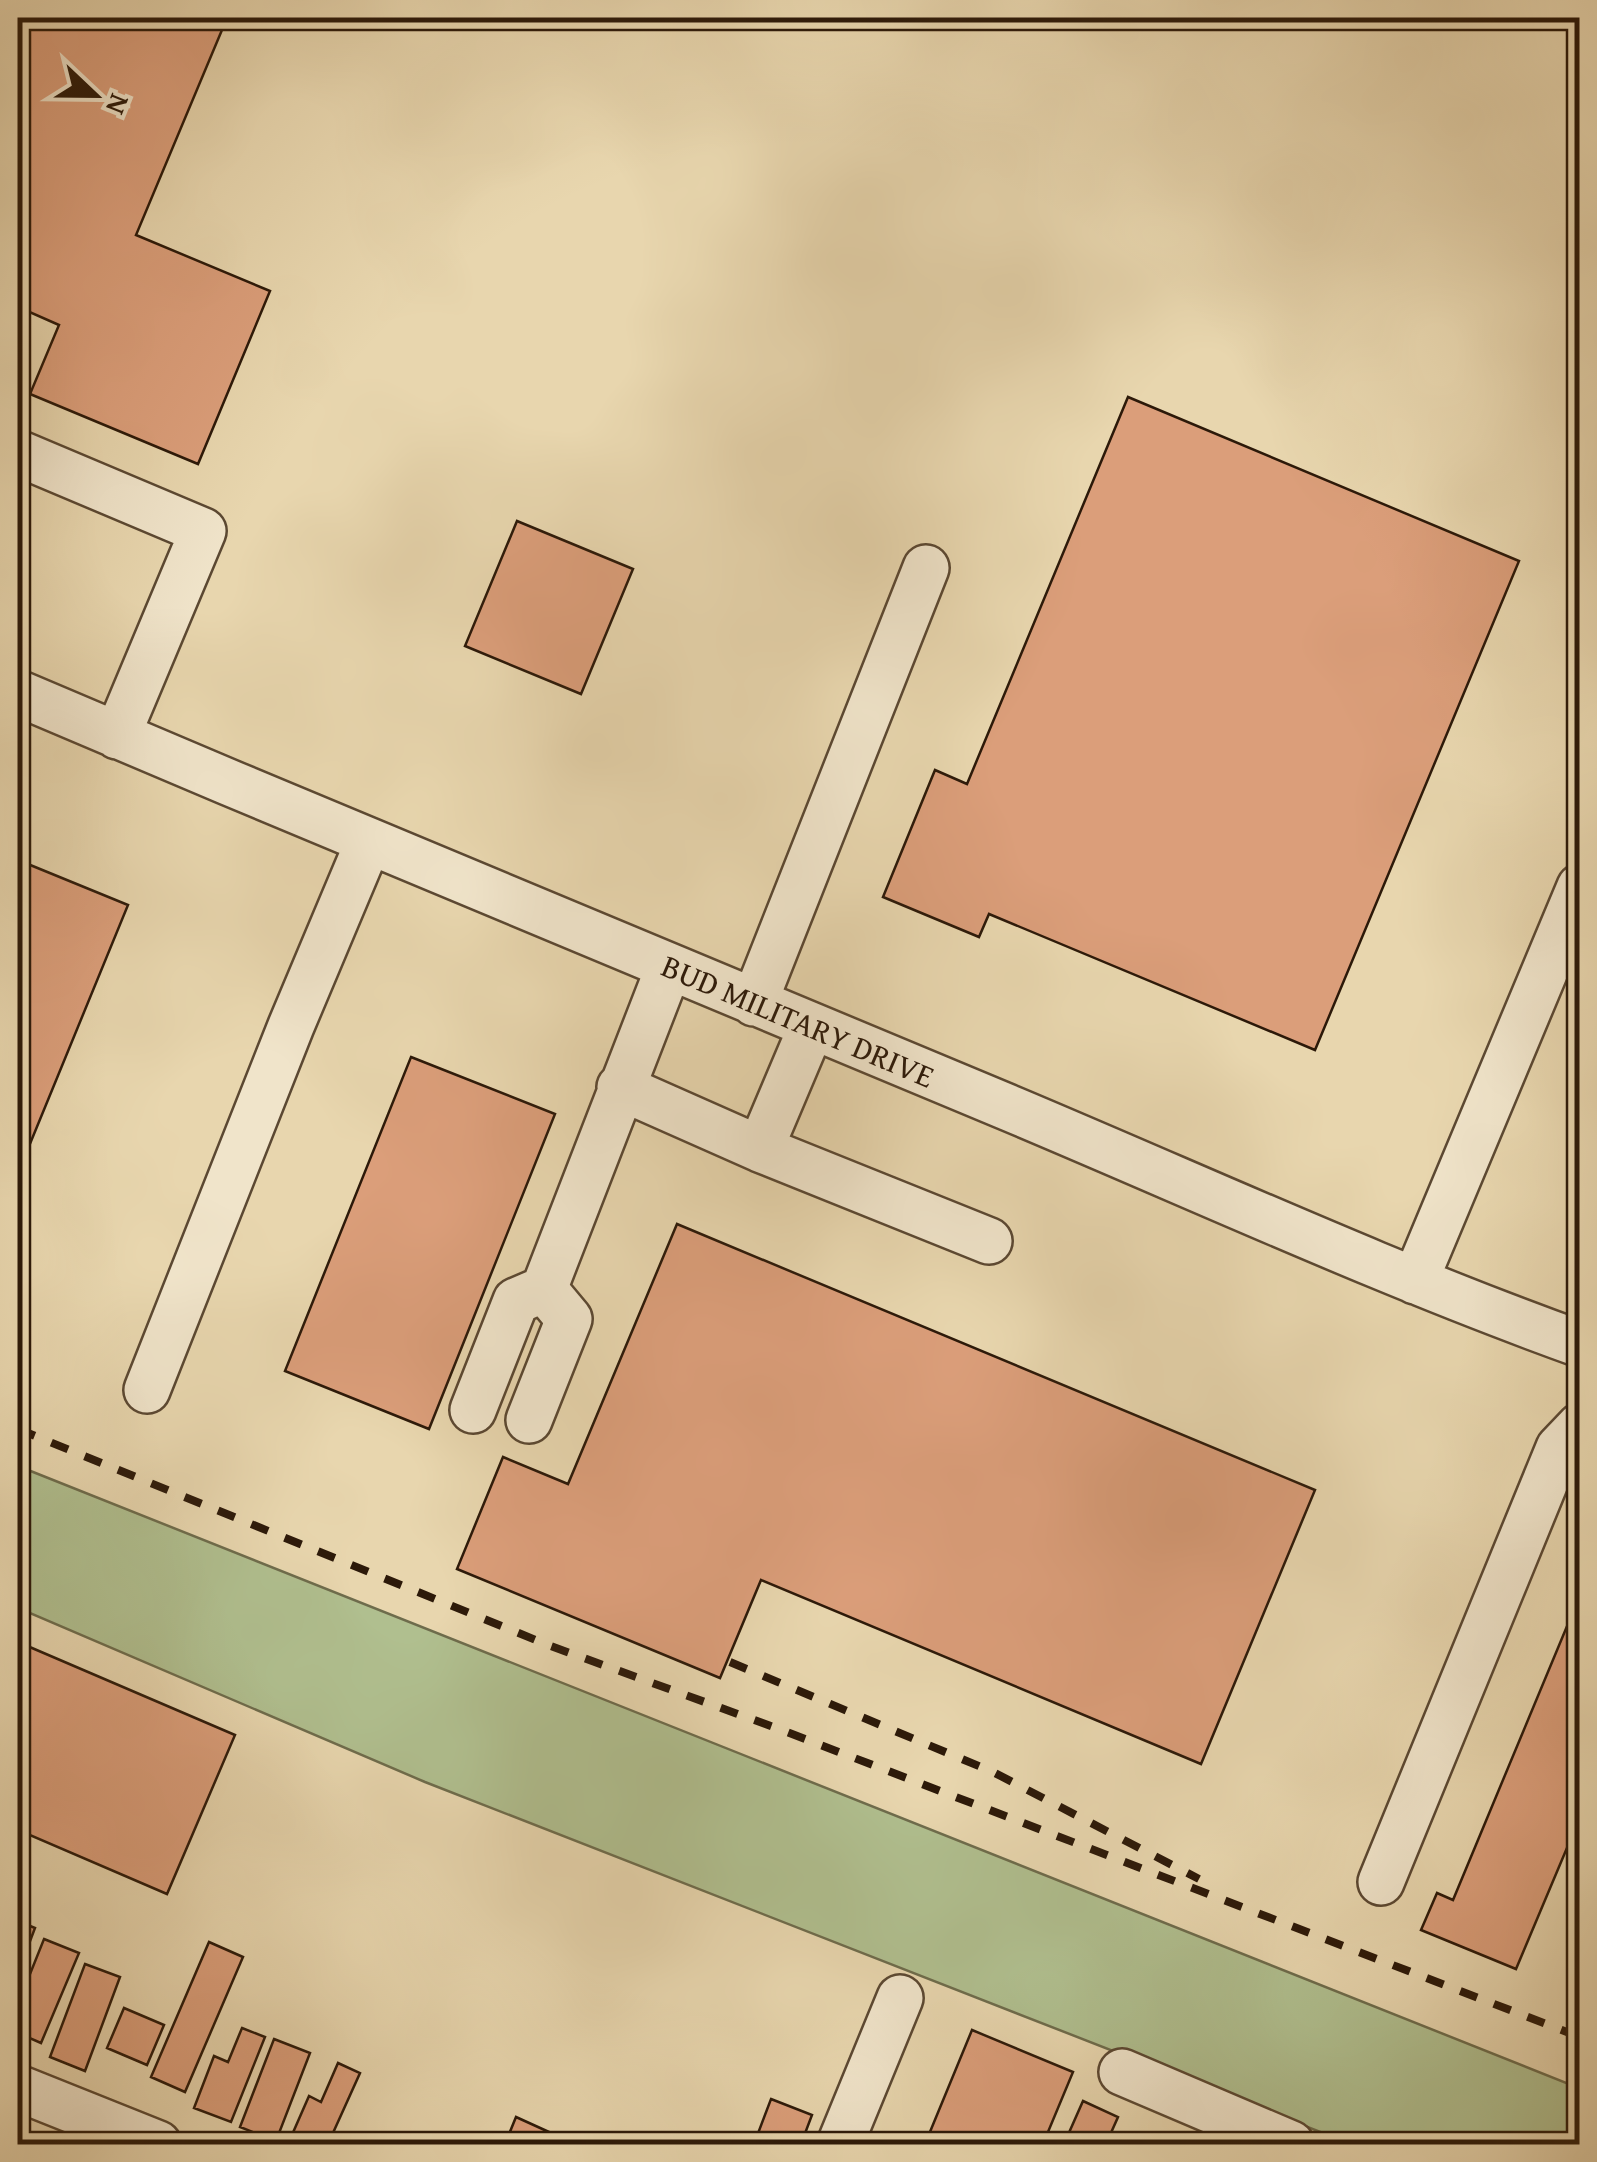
<svg xmlns="http://www.w3.org/2000/svg" width="1597" height="2162" viewBox="0 0 1597 2162" font-family="'Gentium Book Plus',serif">
<style>
.green{fill:#b0bf8f;stroke:#6e6c4c;stroke-width:2.5}
.building{fill:#db9e7a;stroke:#2c1909;stroke-width:2.5}
.lines{fill:none;stroke-linecap:round;stroke-linejoin:round}
.minor-casing{stroke:#5b4832;stroke-width:50}
.minor{stroke:#f0e4ca;stroke-width:45}
.rail{stroke:#2c1909;stroke-width:8;stroke-dasharray:18 18;stroke-linecap:butt}
.labels{text-anchor:middle;stroke-width:8;stroke-linejoin:round;paint-order:stroke}
.street-label{font-size:32px;fill:#2c1909;stroke:#f0e4ca}
</style>
<rect width="100%" height="100%" fill="#e8d6ae"/>
<filter id="stains"><feTurbulence type="fractalNoise" baseFrequency=".002" numOctaves="4"/><feColorMatrix values="0 0 0 0 .2 0 0 0 0 .09 0 0 0 0 .02 0 0 0 .5 -.17"/></filter>
<radialGradient id="worn" r=".72"><stop offset=".6" stop-color="#630" stop-opacity="0"/><stop offset="1" stop-color="#630" stop-opacity=".3"/></radialGradient>
<!-- green -->
<path class="green" d="M18 1466 1579 2088V2144H1351L425 1782 18 1608Z"/>
<!-- building -->
<path class="building" d="M18 18H227L136 235 270 291 198 464 30 394 59 325 18 307Z
M1128 397 1519 561 1315 1050 989 914 979 937 883 897 935 770 967 784Z
M517 521 633 569 581 694 465 646Z
M18 860 128 905 18 1173Z
M411 1057 555 1114 429 1429 285 1371Z
M677 1224 1315 1490 1201 1764 761 1580 720 1678 457 1569 503 1457 568 1484Z
M1580 1595V1817L1516 1969 1421 1930 1437 1893 1453 1900Z
M18 1642 235 1735 167 1894 18 1830Z
M18 1921 35 1928 18 1973Z
M44 1939 79 1953 41 2043 18 2033V2004Z
M209 1942 243 1957 185 2092 151 2077Z
M85 1964 120 1977 85 2071 50 2057Z
M124 2008 164 2025 147 2065 107 2048Z
M242 2028 265 2037 231 2122 194 2108 214 2056 228 2062Z
M972 2030 1073 2072 1043 2144H925Z
M274 2039 310 2053 276 2141 240 2127Z
M338 2063 360 2073 328 2144H288L309 2096 321 2102Z
M771 2099 812 2115 801 2144H754Z
M1083 2101 1118 2117 1106 2144H1064Z
M516 2117 549 2132 544 2144H505Z"/>
<g class="lines">
<defs>
<path id="minor" d="M18 453 203 531 117 736
M18 693C349 834 681 972 1014 1110 1202 1189 1388 1275 1580 1344
M754 1003 926 568
M620 1087 760 1149 812 1026
M760 1149 989 1241
M1415 1281 1580 887
M147 1390 291 1026 368 843
M473 1410 516 1301 544 1289 669 967
M529 1420 569 1319 544 1289
M1381 1882 1559 1448 1580 1426
M1122 2072 1291 2144
M18 2088 158 2144
M840 2144 900 1998"/>
</defs>
<!-- minor casing -->
<use href="#minor" class="minor-casing"/>
<!-- minor -->
<use href="#minor" class="minor"/>
<!-- rail -->
<path class="rail" d="M18 1429 548 1645 779 1729 1580 2037
M730 1662 993 1772 1199 1879"/>
</g>
<g class="labels">
<!-- street labels -->
<g class="street-label">
<text transform="translate(798 1021) rotate(23)" y="11">BUD MILITARY DRIVE</text>
</g>
</g>
<!-- margin -->
<rect width="1597" height="2162" fill="none" stroke="#e8d6ae" stroke-width="60"/>
<rect x="20" y="20" width="1557" height="2122" fill="none" stroke="#2c1909" stroke-width="5"/>
<rect x="30" y="30" width="1537" height="2102" fill="none" stroke="#2c1909" stroke-width="2.5"/>
<!-- north arrow -->
<g transform="translate(95 95) rotate(112)" stroke="#f0e4ca" stroke-width="8" paint-order="stroke">
<path d="M0-8L18 38L0 25L-18 38Z" fill="#2c1909"/>
<text y="-15" font-size="28" font-weight="bold" text-anchor="middle" fill="#2c1909">N</text>
</g>
<rect width="100%" height="100%" filter="url(#stains)"/>
<rect width="100%" height="100%" fill="url(#worn)"/>
</svg>
